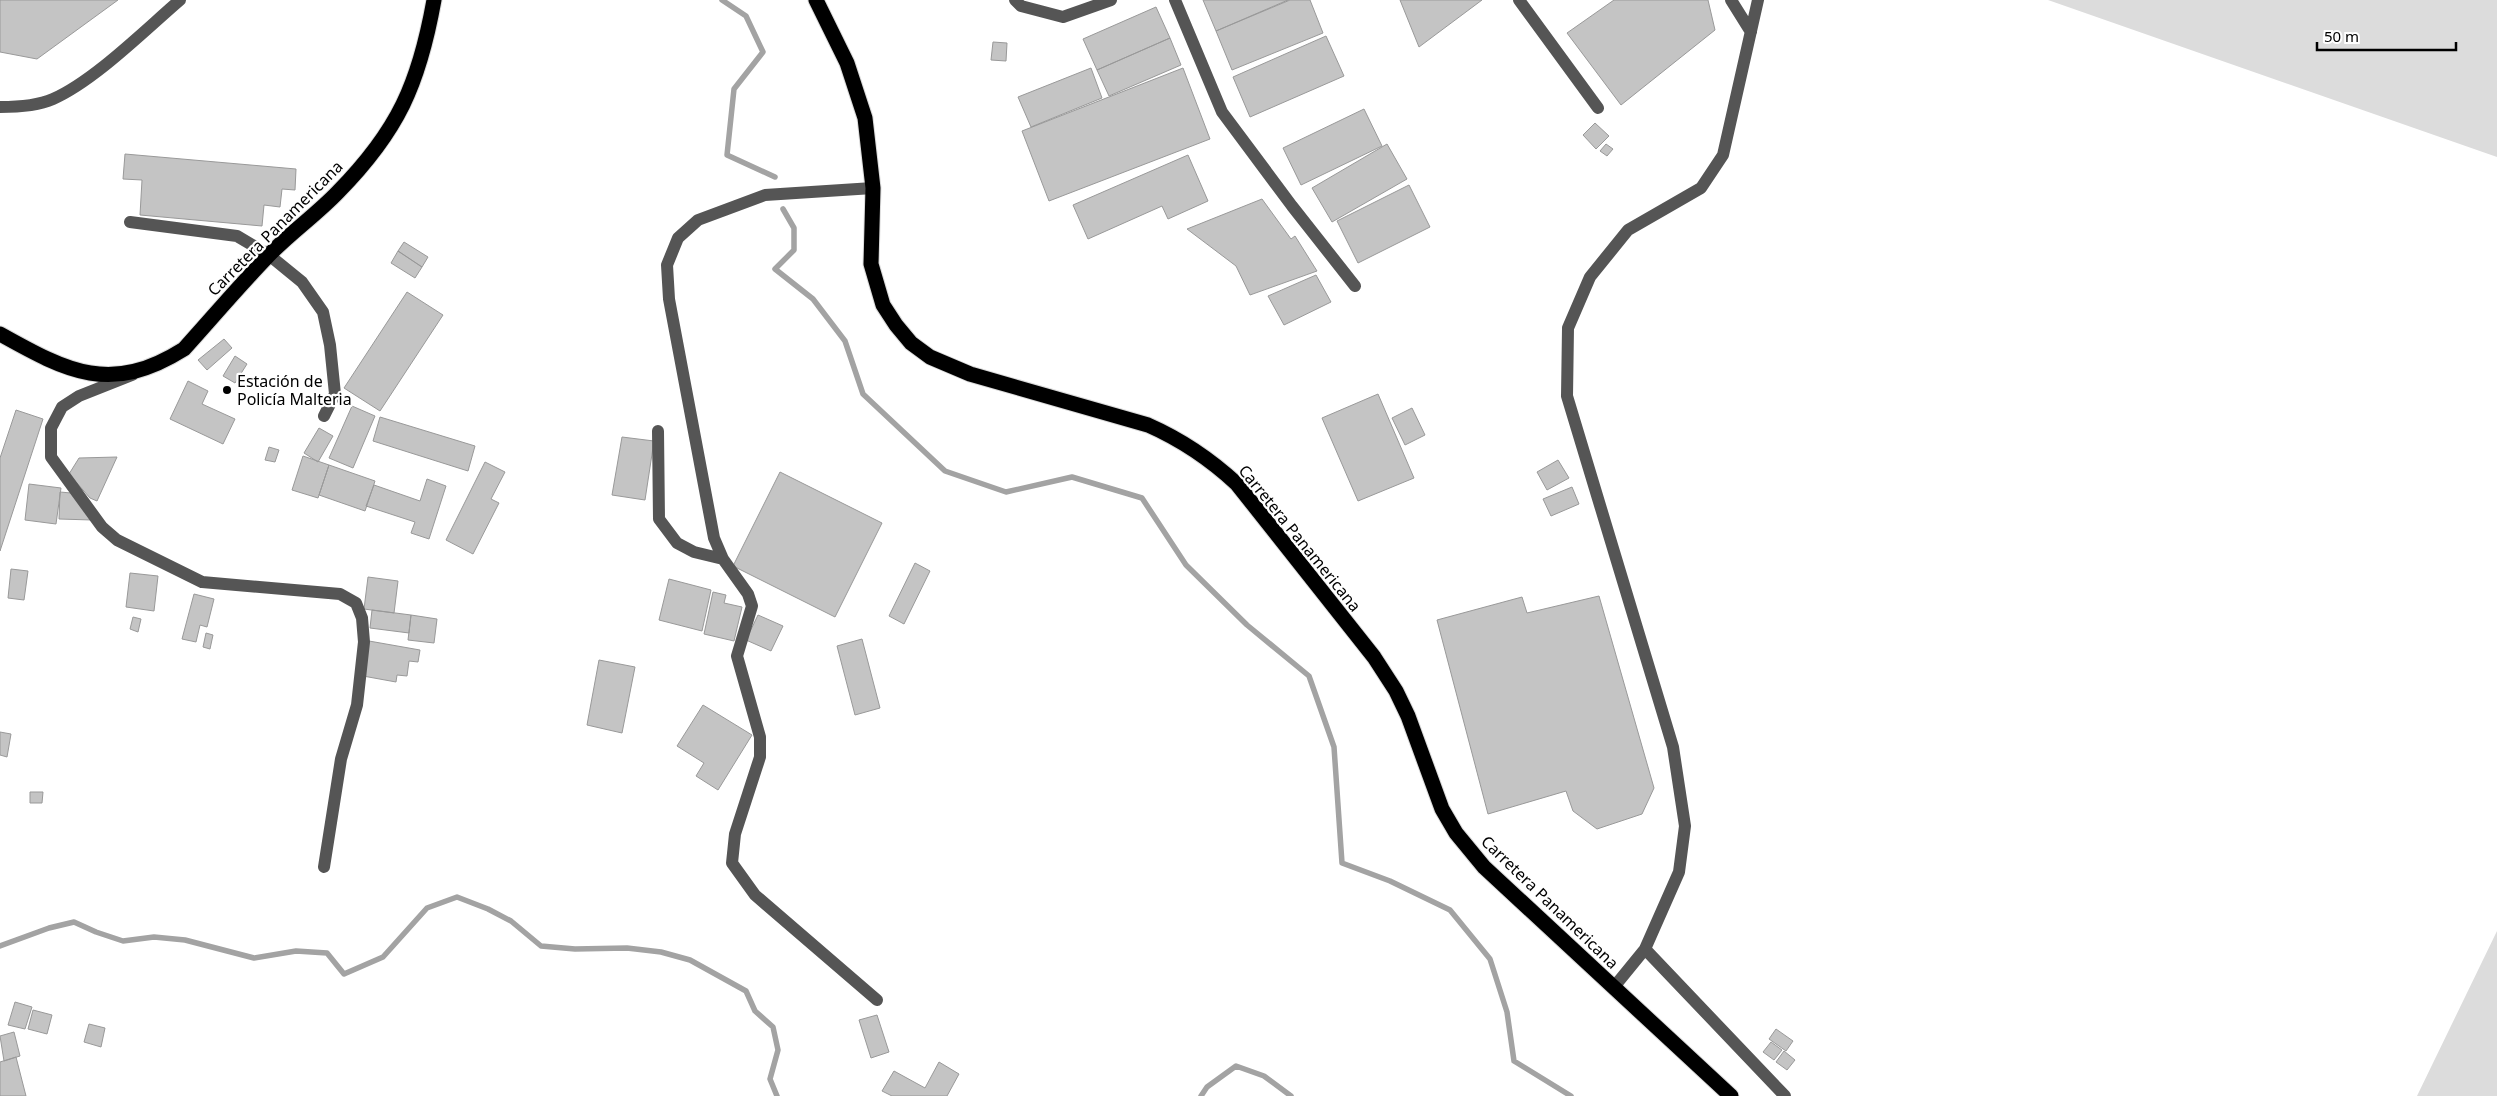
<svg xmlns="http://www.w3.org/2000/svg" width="2497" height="1096" viewBox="0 0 2497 1096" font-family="'Noto Sans',sans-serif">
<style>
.green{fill:#dcdcdc}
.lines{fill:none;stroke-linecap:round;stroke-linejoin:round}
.stream{stroke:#a3a3a3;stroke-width:5.5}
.building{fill:#c4c4c4;stroke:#999}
.highway-casing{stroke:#dbdbdb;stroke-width:17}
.minor{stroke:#555;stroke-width:12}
.highway{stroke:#000;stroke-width:15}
.poi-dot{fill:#000;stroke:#fff;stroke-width:2}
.labels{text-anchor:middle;stroke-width:4.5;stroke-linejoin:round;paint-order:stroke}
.street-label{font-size:16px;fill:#000;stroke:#fff}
.poi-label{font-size:16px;fill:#000;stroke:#fff;text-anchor:start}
</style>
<rect width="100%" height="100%" fill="#fff"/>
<!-- green -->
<path class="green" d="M2048 0H2497V157Z
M2497 931V1096H2417Z"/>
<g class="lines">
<!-- stream -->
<path class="stream" d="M722 0 746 16 763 52 734 89 727 155 775 177
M783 209 794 228V250L775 269 813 299 845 341 863 394 945 471 1006 492 1072 477 1142 498 1186 565 1247 625 1309 676 1334 747 1342 863 1390 881 1450 910 1490 959 1507 1012 1514 1061 1571 1096
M0 946 49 928 74 922 96 932 123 941 154 937 185 940 254 958 296 951 327 953 344 974 383 957 427 908 457 897 488 909 511 921 541 946 575 949 627 948 661 952 690 960 746 991 755 1011 773 1027 778 1050 770 1079 777 1096
M1201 1096 1207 1087 1236 1066 1264 1076 1291 1096"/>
</g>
<!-- building -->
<path class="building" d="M0 0H118L37 59 0 52Z
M1203 0H1288L1216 31Z
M1290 0H1310L1323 33 1232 70 1216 31Z
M1400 0H1482L1419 47Z
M1614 0H1708L1715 30 1621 105 1567 33Z
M1156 7 1170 38 1097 70 1083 39Z
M1326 36 1344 76 1250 117 1233 77Z
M1170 38 1181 65 1109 96 1097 70Z
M993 42 1007 43 1006 61 991 60Z
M1091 68 1102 98 1031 127 1018 97Z
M1183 68 1210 139 1049 201 1022 131Z
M1364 109 1382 146 1301 185 1283 148Z
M1595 123 1609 136 1596 149 1583 135Z
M1387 144 1407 179 1332 222 1312 188Z
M1606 144 1613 149 1607 156 1600 151Z
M125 154 296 169 295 190 282 189 280 207 264 205 262 226 140 215 142 180 123 179Z
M1188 155 1208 201 1168 219 1162 206 1088 239 1073 205Z
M1409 185 1430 227 1358 263 1337 221Z
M1262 199 1291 239 1295 236 1317 271 1250 295 1236 266 1187 229Z
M404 242 428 257 422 267 398 251Z
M398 251 422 267 415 278 391 263Z
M1316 275 1331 302 1284 325 1268 296Z
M407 292 443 315 380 411 344 388Z
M224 339 232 348 207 370 198 360Z
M235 356 247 364 235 383 223 376Z
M188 381 208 391 202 404 235 419 223 444 170 419Z
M1378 394 1414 478 1358 501 1322 418Z
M352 406 375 416 353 468 329 458Z
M1412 408 1425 435 1405 445 1392 418Z
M16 410 43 419 0 551V458Z
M380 417 475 446 468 471 373 441Z
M319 428 333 436 318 462 304 453Z
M622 437 654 441 645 500 612 495Z
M269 447 279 450 275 462 265 460Z
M303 456 329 465 318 498 292 490Z
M117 457 97 501 90 498 69 474 79 458Z
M1558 460 1569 478 1547 490 1537 472Z
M485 462 505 472 491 499 499 503 473 554 446 540Z
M329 465 375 481 365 511 319 495Z
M780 472 882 523 835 617 733 566Z
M427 479 446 486 429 539 411 533 415 522 366 506 374 485 420 501Z
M29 484 61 488 56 524 25 520Z
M1572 487 1579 504 1551 516 1543 499Z
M60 492 71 493 92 520 59 519Z
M915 563 930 571 904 624 889 616Z
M11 569 28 571 24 600 8 598Z
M130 573 158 576 154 611 126 607Z
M368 577 398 581 394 613 364 609Z
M669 579 711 590 702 631 659 620Z
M713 592 726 595 724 603 742 607 734 641 704 634Z
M194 594 214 599 207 627 200 625 196 642 182 639Z
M1599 596 1654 788 1642 814 1597 829 1573 811 1566 791 1488 814 1437 620 1522 597 1527 613Z
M372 610 411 615 409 633 370 628Z
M411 615 437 619 434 643 408 640Z
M758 615 783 626 771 651 746 640Z
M133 617 141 619 138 632 130 629Z
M206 633 213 635 210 649 203 647Z
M862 639 880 708 855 715 837 646Z
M369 641 420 650 418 662 409 661 407 676 397 675 396 682 363 676Z
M599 660 635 667 622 733 587 725Z
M703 705 752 735 718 790 696 776 704 763 677 746Z
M0 732 11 734 7 757 0 755Z
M30 792H43L42 803H30Z
M15 1002 32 1007 25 1029 8 1025Z
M33 1010 52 1015 47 1034 28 1029Z
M877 1015 889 1052 871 1058 859 1020Z
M89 1024 105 1028 101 1047 84 1042Z
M1776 1029 1793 1041 1786 1051 1769 1039Z
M14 1032 20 1056 4 1061 0 1036Z
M1771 1042 1782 1050 1774 1060 1763 1052Z
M1784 1051 1795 1060 1787 1070 1776 1062Z
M16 1057 26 1096H0V1062Z
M939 1062 959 1074 947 1096H892L882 1091 894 1071 925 1088Z"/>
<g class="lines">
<defs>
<path id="highway" d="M816 0 847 63 865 118 873 188 871 264 883 305 896 325 911 343 930 357 970 374 1148 425C1182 440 1210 459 1237 484L1374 657 1396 691 1408 716 1442 809 1456 833 1484 867 1731 1096
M0 334C68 372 111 395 184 349 212 318 239 286 268 256 290 233 316 215 338 192 398 131 419 84 434 0"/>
</defs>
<!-- highway casing -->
<use href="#highway" class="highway-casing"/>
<!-- minor -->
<path class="minor" d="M1015 0 1021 6 1063 17 1111 0
M1175 0 1222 112 1292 206 1355 286
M1519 0 1598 108
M1731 0 1751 32
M0 107C17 107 37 106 53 99 94 81 145 30 180 0
M873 188 765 195 698 220 678 238 667 265 669 299 714 538 723 559 748 594 752 606 737 656 760 737V757L735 834 732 863 755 895 877 1000
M130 222 237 236 269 255 302 282 323 312 330 345 335 394 324 416
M132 375 79 396 62 407 51 428V457L102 527 117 540 202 582 340 594 356 603 362 618 364 642 357 705 341 759 324 867
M658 431 659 519 677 543 694 552 723 559
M1645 949 1785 1096
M1614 987 1645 949 1679 872 1685 826 1673 747 1567 396 1568 328 1590 277 1628 230 1701 188 1723 155 1758 0"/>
<!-- highway -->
<use href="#highway" class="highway"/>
</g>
<!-- markers -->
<circle class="poi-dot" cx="227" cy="390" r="5"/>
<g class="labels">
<!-- street labels -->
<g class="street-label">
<text transform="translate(275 228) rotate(-45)" y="6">Carretera Panamericana</text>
<text transform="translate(1300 538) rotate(51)" y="6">Carretera Panamericana</text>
<text transform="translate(1550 902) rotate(44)" y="6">Carretera Panamericana</text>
</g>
<!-- poi labels -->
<g class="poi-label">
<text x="237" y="387">Estación de<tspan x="237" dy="18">Policía Malteria</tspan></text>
</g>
</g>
<!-- scale -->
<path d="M2317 42v8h139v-8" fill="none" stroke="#000000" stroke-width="2.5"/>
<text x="2324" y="42" font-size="15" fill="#000000" stroke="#ffffff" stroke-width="4" paint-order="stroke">50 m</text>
</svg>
